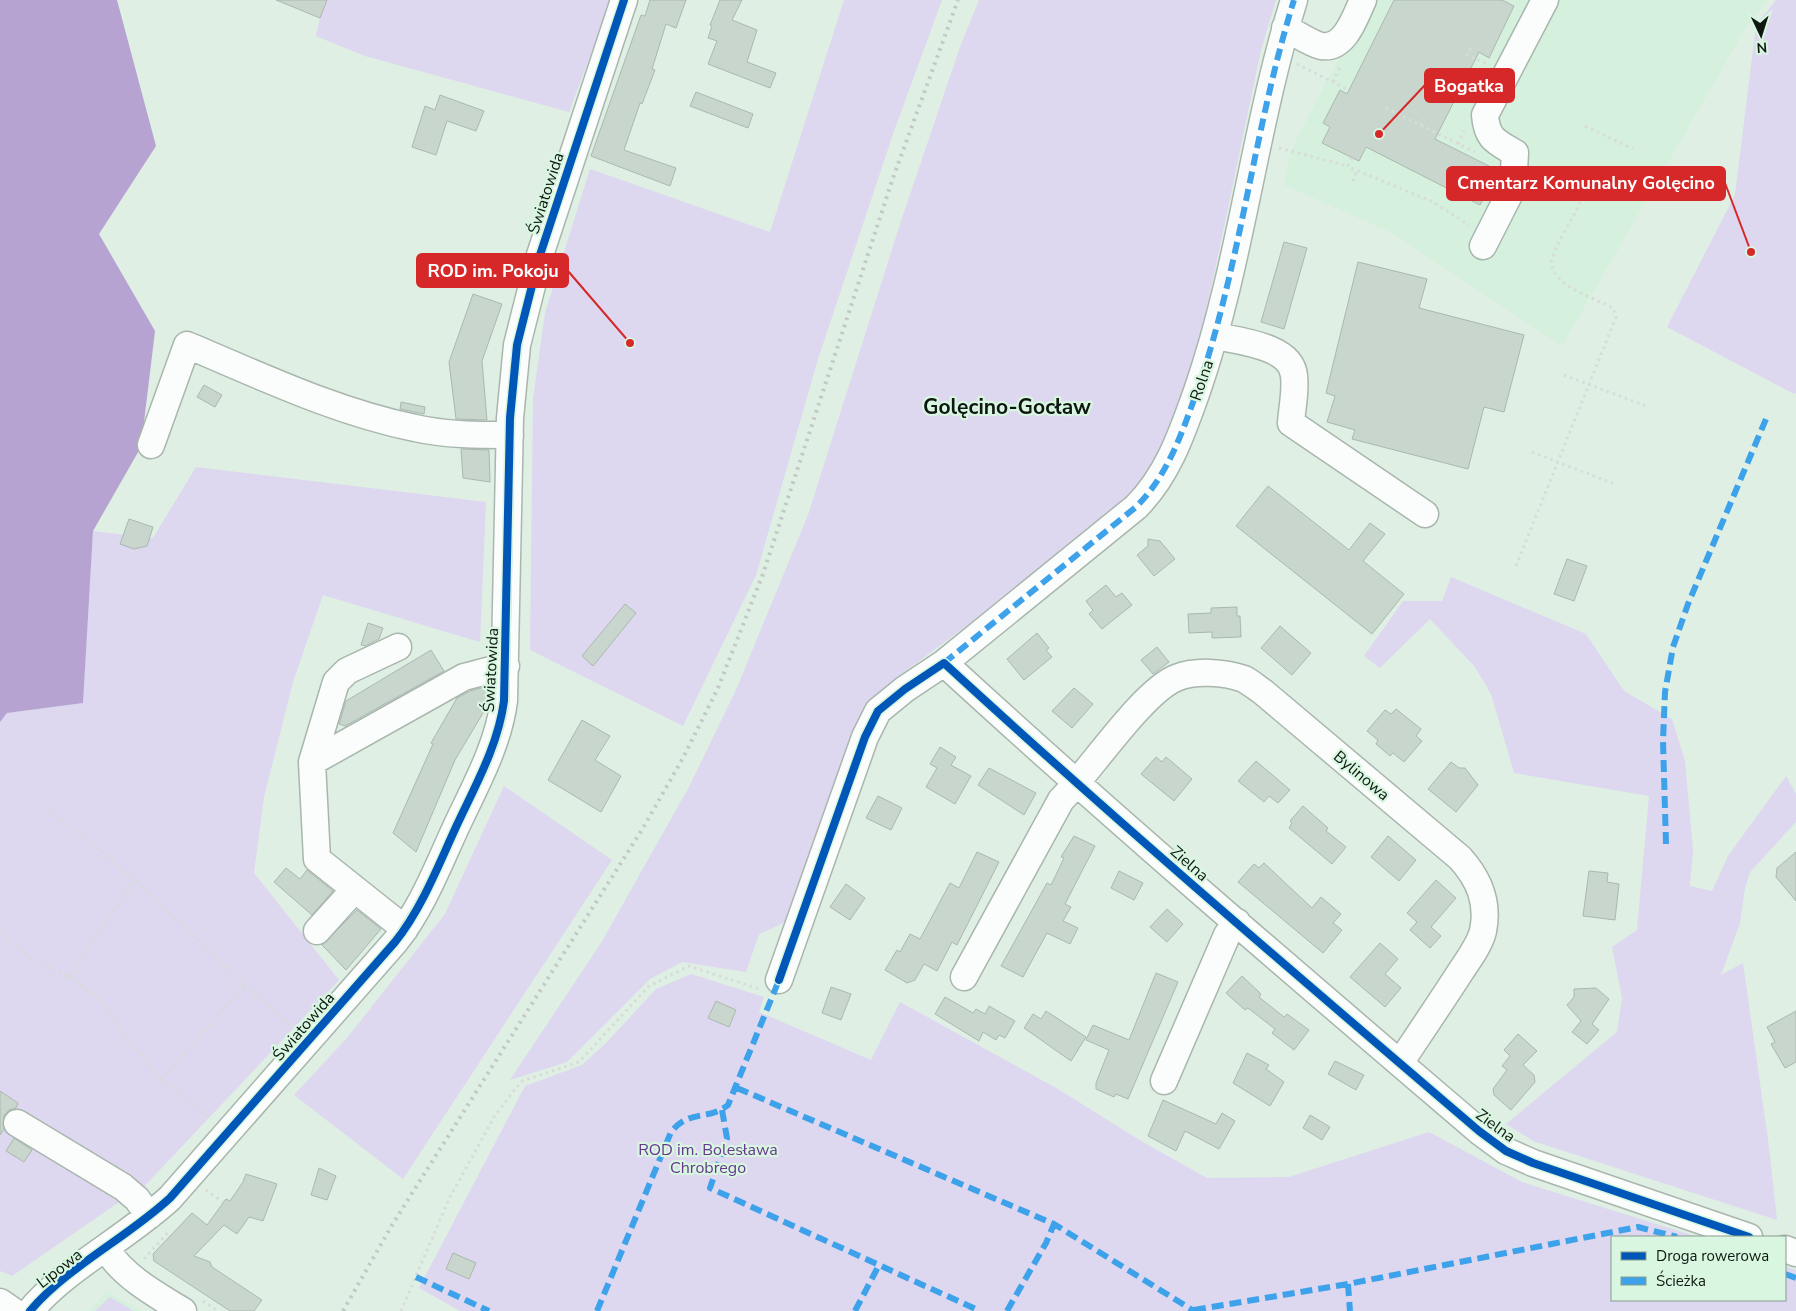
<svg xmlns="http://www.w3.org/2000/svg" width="1796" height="1311" viewBox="0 0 1796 1311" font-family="'Nunito Sans',sans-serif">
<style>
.built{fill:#d5f0dc}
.green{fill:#ddd7f0}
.water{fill:#b6a3d2}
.building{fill:#c9d6cd;stroke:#abb8af}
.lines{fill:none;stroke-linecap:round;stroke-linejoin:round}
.minor-casing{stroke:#a9b6ad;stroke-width:29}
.path{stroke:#d7dcd9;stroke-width:3;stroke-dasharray:2.5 4;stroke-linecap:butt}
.minor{stroke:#fafdfb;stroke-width:26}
.tram{stroke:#c3c8c5;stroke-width:1}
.rail{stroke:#c3c8c5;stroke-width:4;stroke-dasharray:2.5 5;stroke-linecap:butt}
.quiet{stroke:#3da2ea;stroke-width:6;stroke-dasharray:12 6;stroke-linecap:butt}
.cycleway-casing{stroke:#d8f6e0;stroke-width:11}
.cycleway{stroke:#0057b8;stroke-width:8}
.labels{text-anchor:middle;stroke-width:4.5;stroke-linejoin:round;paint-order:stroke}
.street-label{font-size:16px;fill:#0e1811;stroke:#d8f6e0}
.park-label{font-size:16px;fill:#65388d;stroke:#d8f6e0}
.district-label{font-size:21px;font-weight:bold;fill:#0e1811;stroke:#d8f6e0}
.leader{fill:none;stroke:#d62828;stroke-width:2}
.callout-dot{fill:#d62828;stroke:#d8f6e0;stroke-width:2}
.callout{fill:#d62828;stroke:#d62828;stroke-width:2}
.callout-label{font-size:18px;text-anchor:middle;font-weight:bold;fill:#fff}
</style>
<rect width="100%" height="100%" fill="#dfefe4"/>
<!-- built -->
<path class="built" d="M1369 0H1768L1748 24 1562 346 1388 231 1284 185 1291 150Z
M107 1292 142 1311H89Z"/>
<!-- green -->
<path class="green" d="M327 0H611L569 112 365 56 316 36 320 18Z
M844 0H942L894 131 818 359 756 575 683 726 530 650 533 399 545 313 590 169 770 232Z
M979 0H1276L1261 50 1198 351 1158 461 1135 492 1081 541 888 684 865 710 821 820 788 921 759 934 746 972 682 962 650 979 567 1062 510 1080 601 943 689 787 736 690 808 515 900 224 960 47Z
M1776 0H1796V393L1794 394 1667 327 1735 195 1756 25Z
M196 467 486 502 480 642 323 595 293 682 264 797 254 873 339 980 138 1193 128 1196 12 1276 0 1271V722L6 713 83 703 93 531 153 538Z
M1451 577 1586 634 1624 691 1672 719 1685 761 1693 850 1690 886 1712 891 1728 856 1786 776 1796 794V822L1750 872 1745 888 1740 923 1721 975 1743 963 1769 1147 1777 1220 1533 1141 1506 1124 1617 1032 1622 998 1612 947 1637 930 1649 796 1514 773 1491 694 1475 667 1430 619 1380 668 1364 656 1403 601H1442Z
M504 786 612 860 403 1179 294 1095 347 1038 445 914Z
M691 974 764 997 759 1012 871 1060 900 1002 1058 1089 1141 1141 1207 1178 1289 1177 1429 1132 1522 1182 1698 1237H1612V1300H1785V1266L1796 1270V1311H460L419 1288 525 1086 582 1065 607 1042 656 989Z
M110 1297 132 1310 134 1311H95Z"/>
<!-- water -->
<path class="water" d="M0 0H117L156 146 99 234 155 331 141 447 93 531 83 703 7 713 0 722Z"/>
<!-- building -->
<path class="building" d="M276 0H327L320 18Z
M650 0H686L676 28 666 24 652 69 655 70 642 104 640 103 624 150 676 168 670 186 591 156 641 15 645 16Z
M720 0H742L732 20 757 30 747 62 776 73 770 88 708 64 717 41 708 38 712 26 710 25Z
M1394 0H1502L1514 6 1489 58 1479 52 1435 139 1489 166 1479 185 1488 189 1480 205 1366 147 1359 161 1322 143 1330 127 1323 123 1340 90 1347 94Z
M696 92 753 114 748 128 690 106Z
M440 95 484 111 476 131 447 121 436 155 412 147 425 106 435 110Z
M1284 242 1307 248 1284 329 1261 322Z
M1358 262 1427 279 1419 308 1524 335 1504 412 1484 407 1468 469 1352 439 1355 430 1327 422 1335 396 1326 393Z
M473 294 502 304 482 361 487 420 456 419 449 362Z
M204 385 222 395 215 407 197 397Z
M401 402 425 407 424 414 400 409Z
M461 449 489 450 490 482 463 478Z
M1268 486 1349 550 1370 523 1385 534 1363 561 1404 594 1372 634 1236 526Z
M129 519 153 527 147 546 134 549 120 544Z
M1148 539 1160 541 1175 559 1154 576 1137 555 1148 546Z
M1567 559 1587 566 1574 601 1554 594Z
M1106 585 1116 597 1122 593 1132 605 1102 629 1089 614 1093 610 1086 601Z
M625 604 636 613 593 666 582 656Z
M1237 607V616H1240L1241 637 1212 638V632L1189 633 1188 614 1211 613V608Z
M368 623 383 628 379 639 365 646 361 645Z
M1280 626 1311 653 1292 675 1261 648Z
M1037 633 1049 648 1046 650 1052 657 1024 680 1007 659Z
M1157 647 1169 662 1153 674 1141 660Z
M431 650 444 671 345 726 339 724 346 701Z
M484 687 487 690 483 713 455 760 416 852 393 833 433 744 431 743 457 698 470 691Z
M1074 688 1093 704 1072 728 1052 711Z
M1396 709 1421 729 1416 736 1422 741 1404 762 1393 753 1390 756 1376 744 1378 740 1367 731 1385 710 1391 714Z
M582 720 610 736 595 760 621 776 601 812 548 780Z
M940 747 956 757 951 765 971 776 955 804 926 787 937 768 930 764Z
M1156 757 1162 762 1166 757 1192 779 1174 801 1141 774Z
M1256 761 1290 790 1278 803 1269 796 1264 802 1238 781Z
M1451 762 1459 768H1465L1478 785 1456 812 1428 789Z
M989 768 1036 793 1024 815 978 785Z
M878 796 902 808 891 830 866 818Z
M1303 806 1328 828 1326 831 1346 847 1332 864 1289 828 1292 823 1290 821Z
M1074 836 1095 846 1065 904 1071 907 1063 921 1078 928 1070 944 1047 933 1023 977 1001 966 1047 883 1051 885 1064 858 1061 857Z
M1388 836 1416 860 1399 881 1371 857Z
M977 852 999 862 957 945 952 942 937 971 924 964 915 980 907 983 885 970 897 950 900 952 910 934 920 939 950 883 959 888Z
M1796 852V901L1776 877 1777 868Z
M1264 863 1312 908 1321 897 1341 914 1333 923 1342 930 1323 953 1238 882 1254 864 1259 868Z
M286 868 300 879 307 870 333 891 312 915 274 882Z
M1119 871 1143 883 1134 900 1111 888Z
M1589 871 1608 873 1607 882 1619 884 1615 920 1583 916Z
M1436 880 1456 898 1431 927 1441 936 1430 948 1410 930 1417 922 1407 913Z
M846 884 865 898 850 920 830 907Z
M1167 909 1183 924 1167 942 1150 927Z
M357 910 381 929 346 970 322 945Z
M1380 943 1398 959 1385 974 1401 988 1385 1007 1350 977Z
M1156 973 1178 982 1128 1099 1116 1094 1114 1097 1096 1089V1083L1109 1050 1086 1040 1093 1025 1129 1040Z
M1242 976 1261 994 1259 997 1284 1017 1287 1014 1309 1030 1294 1050 1272 1033 1275 1029 1248 1008 1245 1010 1226 993Z
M831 987 851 994 841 1020 822 1013Z
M1596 988 1609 999 1592 1024 1599 1030 1587 1044 1572 1032 1581 1021 1567 1005 1574 997V989Z
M945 997 973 1013 976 1009 985 1014 989 1006 1015 1021 1005 1038 999 1035 996 1040 983 1032 979 1041 935 1014Z
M716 1001 736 1010 729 1027 708 1018Z
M1046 1011 1086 1037 1071 1061 1024 1028 1033 1014 1041 1019Z
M1796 1011V1062L1785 1068 1771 1044 1775 1042 1767 1027Z
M1518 1034 1537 1051 1523 1065 1534 1075 1535 1082 1511 1110 1494 1095 1493 1089 1507 1070 1502 1066 1510 1056 1504 1050Z
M1247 1053 1269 1065 1266 1069 1284 1082 1270 1106 1233 1083Z
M1335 1061 1364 1075 1356 1090 1328 1074Z
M0 1091 18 1103 16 1108 9 1110 4 1116V1129L0 1135Z
M1163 1100 1216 1124 1222 1113 1235 1121 1219 1149 1185 1131 1176 1151 1148 1136Z
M1310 1115 1330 1127 1322 1140 1303 1128Z
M14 1138 32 1150 24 1162 6 1151Z
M319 1168 336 1176 327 1200 311 1195Z
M246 1174 277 1184 263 1221 249 1217 237 1234 224 1225 194 1256 210 1262 212 1267 262 1300 254 1311H230L154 1261 153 1254 192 1213 207 1225 226 1199 230 1201 243 1182Z
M453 1253 476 1263 469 1279 446 1269Z"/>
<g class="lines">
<defs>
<path id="minor" d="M1285 28C1296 33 1309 43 1321 46 1345 50 1355 17 1363 0
M1483 246 1513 187 1515 153C1495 141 1487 139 1485 115L1545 0
M1216 336C1239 341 1292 346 1294 376 1296 391 1292 408 1291 423L1425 514
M151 445 187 345C261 376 336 412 415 428 445 435 479 435 510 435
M398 647 347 671 336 682 312 762 317 859 405 929
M944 663 1136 507C1168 475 1182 433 1197 391 1241 264 1254 128 1294 0
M312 762 464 677 506 666
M317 931 354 890
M964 977 1061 800C1090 771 1142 692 1176 678 1195 670 1224 672 1244 679 1250 682 1257 688 1263 692L1460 858C1479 879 1489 902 1483 931 1480 944 1469 959 1461 971 1441 1002 1420 1033 1400 1063
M779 980 865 737 878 711 905 689 944 663C1118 823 1299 977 1479 1131L1506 1151 1533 1163 1749 1237
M1164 1081 1227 935 1237 922
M17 1123 123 1187 137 1199 149 1216
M106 1249C124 1277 155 1294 183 1311
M1785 1249 1796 1253
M0 1302 13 1311
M30 1311C66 1268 128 1237 170 1198L395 942C422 908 438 866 456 827 475 786 498 746 504 701L510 418 517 345 539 258 624 0"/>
</defs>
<!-- minor casing -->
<use href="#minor" class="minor-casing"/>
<!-- path -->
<path class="path" d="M1471 48 1467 55 1487 64
M1297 64 1349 90
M1333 82 1341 65
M1386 108 1475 152
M1421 126 1424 119
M1585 126 1633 149
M1458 144 1464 131
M1279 148 1348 166
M1352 158 1348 166 1351 168 1433 202 1469 225
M1353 181 1357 170
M1480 182 1490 187
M1564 375 1646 406
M1532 452 1617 485
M1516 566 1616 317 1613 308C1596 299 1548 284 1552 260 1554 246 1573 218 1580 204L1579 200 1554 182 1535 174
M50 812C139 874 210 957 292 1027
M0 932 31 958 69 977 93 993 105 1006 127 1040 161 1080 212 1119
M69 977 135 880
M161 1080 244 986
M206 1190 223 1202
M144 1259 170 1230
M203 1301 218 1311
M401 1311 449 1199 494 1117 515 1089 522 1081 579 1062 649 986 689 966 759 989"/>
<!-- minor -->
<use href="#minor" class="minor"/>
<!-- tram -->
<path class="tram" d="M25 1311C61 1265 121 1237 165 1197L385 947C415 910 433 867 453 824 473 781 496 740 501 692L506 418 515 336 536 252 620 0
M36 1311C77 1265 136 1238 179 1195L400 942C426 909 442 868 459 830 479 789 503 748 509 702L515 409 523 337 544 255 628 0"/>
<!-- rail -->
<path class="rail" d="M343 1311 392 1225 643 828 683 758 718 688 763 574 893 178 958 0"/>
<!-- quiet -->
<path class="quiet" d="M944 663 1136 507C1168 475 1182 433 1197 391 1241 264 1254 128 1294 0
M1666 844 1663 741 1665 692 1673 647 1688 604 1766 419
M737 1088 1054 1224 1194 1311
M722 1110 727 1138 710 1188 980 1311
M1785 1274 1796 1278
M416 1277 489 1311
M1348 1284 1350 1311
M1194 1310 1348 1284 1638 1227 1677 1237
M597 1311 671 1132C689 1109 708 1121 728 1105L779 980
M855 1311 879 1265
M1007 1311 1046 1243 1054 1224"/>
<defs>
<path id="cycleway" d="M779 980 865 737 878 711 905 689 944 663C1118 823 1299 977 1479 1131L1506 1151 1533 1163 1749 1237
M30 1311C66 1268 128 1237 170 1198L395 942C422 908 438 866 456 827 475 786 498 746 504 701L510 418 517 345 539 258 624 0"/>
</defs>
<!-- cycleway casing -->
<use href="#cycleway" class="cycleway-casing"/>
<!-- cycleway -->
<use href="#cycleway" class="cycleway"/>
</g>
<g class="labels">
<!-- street labels -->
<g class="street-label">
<text transform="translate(545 193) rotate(-72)" y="6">Światowida</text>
<text transform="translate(1201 380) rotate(-71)" y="6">Rolna</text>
<text transform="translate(490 670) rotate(-87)" y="6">Światowida</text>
<text transform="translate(1362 775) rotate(40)" y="6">Bylinowa</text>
<text transform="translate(1190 863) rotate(41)" y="6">Zielna</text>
<text transform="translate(303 1026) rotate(-49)" y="6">Światowida</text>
<text transform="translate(1496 1125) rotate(36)" y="6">Zielna</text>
<text transform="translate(59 1268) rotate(-38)" y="6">Lipowa</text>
</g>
<!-- park labels -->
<g class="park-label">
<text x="708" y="1155">ROD im. Bolesława<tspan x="708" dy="18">Chrobrego</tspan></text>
</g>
<!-- district labels -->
<g class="district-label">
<text x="1007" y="414">Golęcino-Gocław</text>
</g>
</g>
<!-- callouts -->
<path class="leader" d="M1379 134L1425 85M1751 252L1725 183M630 343L568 271"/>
<g class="callout-dot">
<circle cx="1379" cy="134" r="5"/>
<circle cx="1751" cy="252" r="5"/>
<circle cx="630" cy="343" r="5"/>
</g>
<g class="callout">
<rect x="1425" y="69" width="89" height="33" rx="5"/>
<rect x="1447" y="167" width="278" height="33" rx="5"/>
<rect x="417" y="254" width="151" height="33" rx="5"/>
</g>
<g class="callout-label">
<text x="1469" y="92">Bogatka</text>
<text x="1586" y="189">Cmentarz Komunalny Golęcino</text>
<text x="493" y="277">ROD im. Pokoju</text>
</g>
<!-- legend -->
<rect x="1611" y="1236" width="175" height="65" fill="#d8f6e0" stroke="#879d8d"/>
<rect x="1621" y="1252" width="25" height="8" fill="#0057b8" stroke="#879d8d"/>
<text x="1656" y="1261" font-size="15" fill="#0e1811">Droga rowerowa</text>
<rect x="1621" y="1277" width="25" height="8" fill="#3da2ea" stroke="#879d8d"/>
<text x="1656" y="1286" font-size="15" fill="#0e1811">Ścieżka</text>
<!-- north arrow -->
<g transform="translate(1761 35) rotate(176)" stroke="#d8f6e0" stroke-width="4" paint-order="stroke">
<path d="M0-4L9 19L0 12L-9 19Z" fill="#0e1811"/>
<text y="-8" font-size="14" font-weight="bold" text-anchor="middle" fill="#0e1811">N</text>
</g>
</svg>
